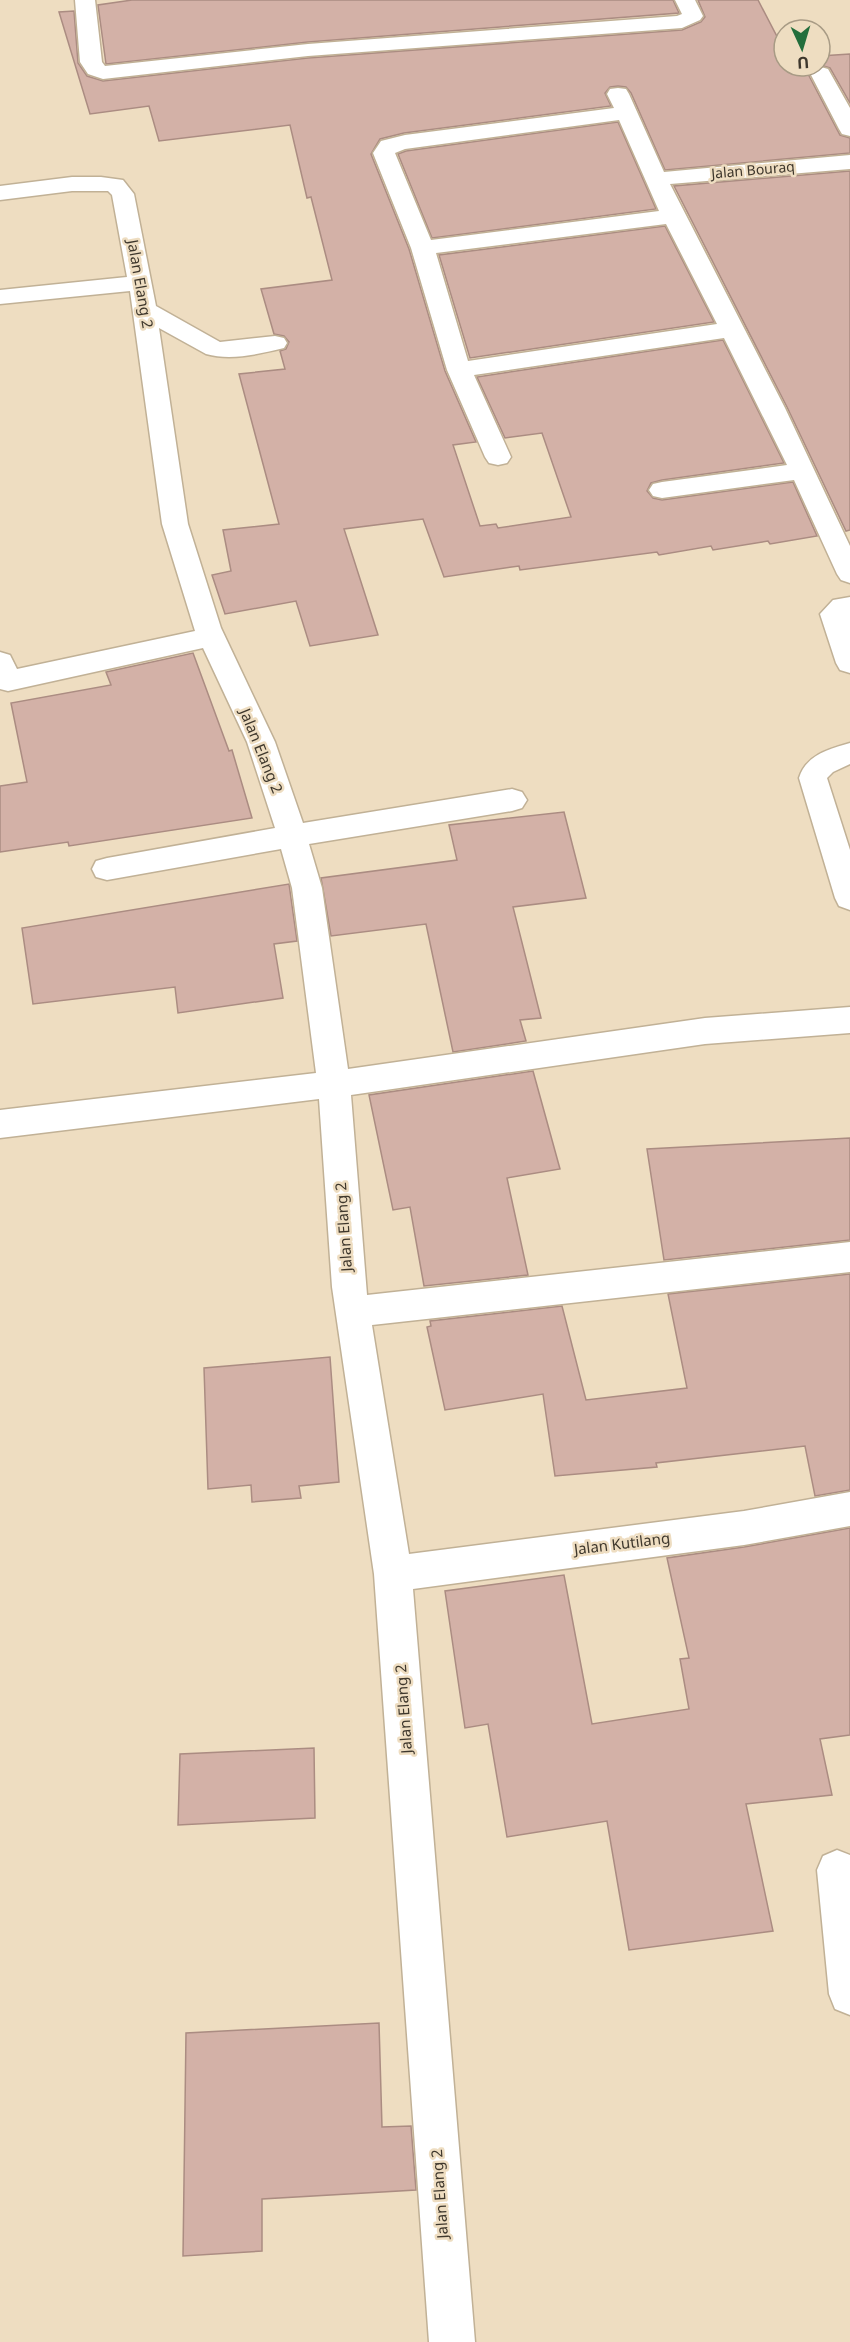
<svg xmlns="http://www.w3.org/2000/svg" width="850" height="2342" viewBox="0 0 850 2342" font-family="'Noto Sans',sans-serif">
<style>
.building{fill:#d3b1a7;stroke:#ab8c82;stroke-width:1.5}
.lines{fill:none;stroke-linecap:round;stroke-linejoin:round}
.street-casing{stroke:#c1b196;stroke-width:3}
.street{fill:#fff;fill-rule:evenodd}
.labels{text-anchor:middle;stroke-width:5;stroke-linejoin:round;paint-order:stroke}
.far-street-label{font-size:14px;fill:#3e372c;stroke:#eeddc1}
.street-label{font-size:15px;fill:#3e372c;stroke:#eeddc1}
</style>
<rect width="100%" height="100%" fill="#eeddc1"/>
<!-- building -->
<path class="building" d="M132 0H673L679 13 308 42 106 64 98 5Z
M698 0H758L784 50V66H816L808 74 840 135 850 138V153L665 170 631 93 626 87 618 86 610 87 605 93 611 106 404 133 380 139 371 154 409 249 445 371 476 442 453 445 480 526 496 524 498 528 571 517 542 433 505 438 477 377 723 340 784 463 662 480 651 483 647 491 653 498 662 500 793 482 817 536 770 544 768 541 713 550 711 546 659 555 657 552 520 570 519 566 444 577 423 519 344 529 378 635 310 646 296 601 225 614 212 575 231 571 223 530 279 524 239 374 285 369 280 351 286 349 289 342 284 336 274 334 261 289 332 280 311 197 307 198 290 125 159 141 149 106 90 114 59 12 74 11 78 63 87 76 103 81 308 58 682 30 701 22 705 17Z
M850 54V103L830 68 820 65V56Z
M618 122 656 209 432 238 398 154 406 151Z
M850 171V530L846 531 787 407 674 186Z
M665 226 714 322 470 358 439 255Z
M193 653 229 751 232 750 252 818 69 846 68 842 0 852V786L27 782 11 703 111 685 106 672Z
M564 812 586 898 513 907 541 1018 520 1020 526 1041 453 1052 426 924 331 936 321 878 457 860 449 825Z
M289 884 297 941 274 944 283 998 178 1013 175 987 33 1004 22 928Z
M533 1071 560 1169 507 1178 528 1275 424 1286 410 1207 393 1210 369 1095Z
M850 1138V1240L664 1260 647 1149Z
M850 1274V1490L815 1496 805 1446 656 1463 657 1467 555 1476 543 1394 445 1410 427 1327 431 1326 430 1321 562 1306 586 1400 687 1388 668 1294Z
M330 1357 339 1482 299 1486 301 1498 252 1502 251 1485 208 1489 204 1368Z
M850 1528V1735L820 1739 832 1795 746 1804 773 1931 629 1950 607 1821 507 1837 488 1724 465 1728 445 1591 564 1575 592 1724 689 1709 680 1659 689 1658 667 1558 744 1547Z
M314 1748 315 1818 178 1825 180 1754Z
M379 2023 382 2127 411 2126 416 2190 262 2199V2251L183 2256 186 2033Z"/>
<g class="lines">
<defs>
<path id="street" d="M75 0H95L102 62 105 66 308 44 677 16 682 14 675 0H695L703 16 700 20 682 28 308 56 103 79 88 74 80 62Z
M821 67 828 69 850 108V136L842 134 839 129 810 73 814 69Z
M618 88 626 89 629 94 664 172 850 155V169L670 184 785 408 850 546V583L841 580 837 574 794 480 662 498 653 496 649 490 653 484 662 482 787 465 724 338 474 375 511 457 507 463 498 465 489 463 485 457 447 370 411 248 373 153 381 141 405 135 614 108 607 94 610 89ZM619 120 659 211 431 240 395 153 405 149ZM666 224 717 324 468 361 436 253Z
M72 177H101L123 180 134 194 156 306 220 342 275 336 284 338 287 343 284 348C259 354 231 361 206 354L159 328 188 524 221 628 275 742 303 823 512 789 522 792 527 800 522 808 512 811 309 844 322 888 348 1069 705 1018 850 1007V1033L705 1044 351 1095 367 1295 850 1242V1272L372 1325 409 1554 744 1511 850 1492V1526L744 1545 413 1589 475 2342H429L374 1574 332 1287 319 1099 0 1138V1110L316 1073 292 888 281 849 107 880 96 877 92 869 96 861 107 858 275 828 247 742 203 648 8 691 0 689V652L10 655 17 669 195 631 162 524 130 291 0 304V290L127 277 112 195 108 191H72L0 200V186Z
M850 597V673L840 670 836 663 820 614 833 600Z
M850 743V764L833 772 827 778 850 850V910L839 906 835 898 799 778C806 755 829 749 850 743Z
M837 1850 850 1855V2015L835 2009 829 1994 817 1870 823 1856Z"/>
</defs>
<!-- street casing -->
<use href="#street" class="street-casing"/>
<!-- street -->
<use href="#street" class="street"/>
</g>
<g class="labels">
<!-- far-street labels -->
<g class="far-street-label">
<text transform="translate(753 170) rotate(-5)" y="5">Jalan Bouraq</text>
</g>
<!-- street labels -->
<g class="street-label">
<text transform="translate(140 284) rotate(80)" y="5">Jalan Elang 2</text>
<text transform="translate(261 751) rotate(68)" y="5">Jalan Elang 2</text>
<text transform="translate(344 1227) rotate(-94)" y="5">Jalan Elang 2</text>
<text transform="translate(622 1544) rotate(-7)" y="5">Jalan Kutilang</text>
<text transform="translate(404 1709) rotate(-94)" y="5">Jalan Elang 2</text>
<text transform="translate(440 2194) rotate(-94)" y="5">Jalan Elang 2</text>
</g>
</g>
<!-- north arrow -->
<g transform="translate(802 48) rotate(176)"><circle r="28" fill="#eeddc1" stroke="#a89b85" stroke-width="1.5"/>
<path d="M0-4.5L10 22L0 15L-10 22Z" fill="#236e3c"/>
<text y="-9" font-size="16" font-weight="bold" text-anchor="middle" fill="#3e372c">U</text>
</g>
</svg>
